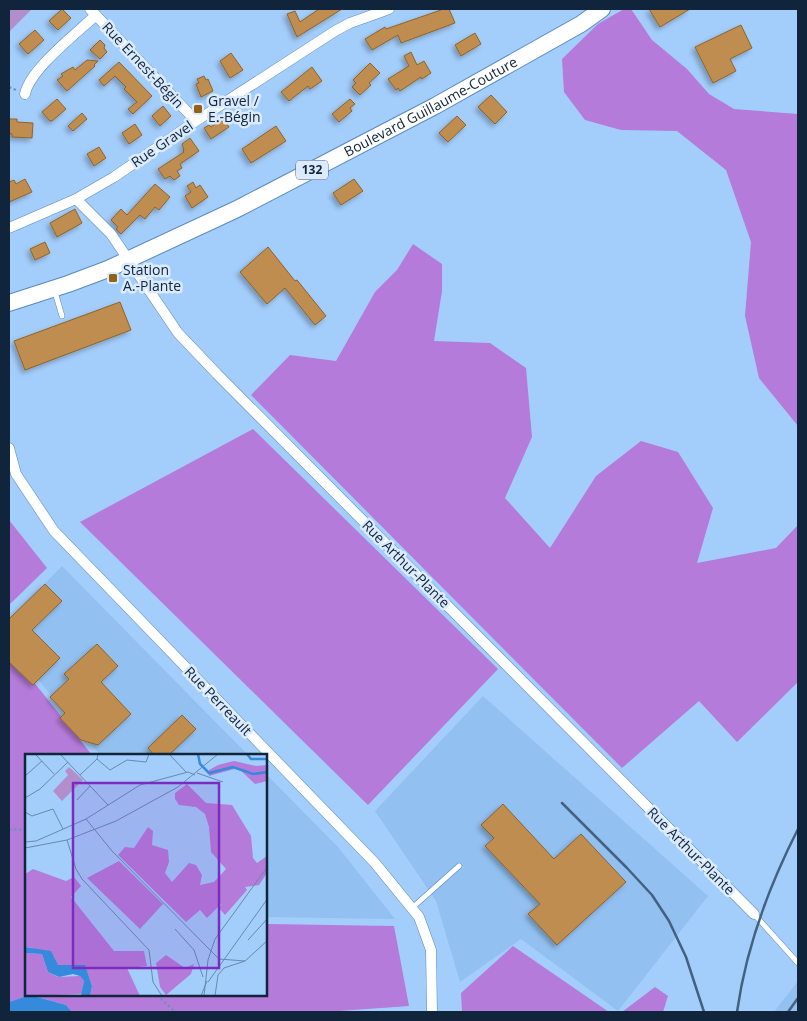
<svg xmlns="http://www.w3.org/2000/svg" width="807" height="1021" viewBox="0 0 807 1021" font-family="'Open Sans',sans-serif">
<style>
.built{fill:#92c0f1}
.green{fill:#b38ecc}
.forest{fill:#b57bda}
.water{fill:#358adc}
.building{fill:#be8d50;stroke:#916324;filter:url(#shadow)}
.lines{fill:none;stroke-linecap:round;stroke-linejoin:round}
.lane-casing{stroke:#588ac0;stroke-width:6}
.street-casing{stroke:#588ac0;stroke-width:11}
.primary-casing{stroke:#588ac0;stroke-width:18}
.path{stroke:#6f91b7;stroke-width:2;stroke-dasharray:2.5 2.5;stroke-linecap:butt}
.lane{stroke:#fff;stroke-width:5}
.street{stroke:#fff;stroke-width:10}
.primary{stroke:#fff;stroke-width:16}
.rail{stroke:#456180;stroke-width:2.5}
.poi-dot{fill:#956215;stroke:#dbebfd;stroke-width:2}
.labels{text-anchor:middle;stroke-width:5;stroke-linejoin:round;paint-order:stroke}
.shield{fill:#dbebfd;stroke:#4d6075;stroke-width:1}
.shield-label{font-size:12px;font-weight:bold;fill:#10253b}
.street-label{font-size:14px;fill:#10253b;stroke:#dbebfd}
.poi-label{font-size:14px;fill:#10253b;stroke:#dbebfd;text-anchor:start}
.inset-river{fill:none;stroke:#358adc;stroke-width:2.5}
.inset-road{fill:none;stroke:#688aae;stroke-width:1}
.view{fill:#7b2cbf;fill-opacity:0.15;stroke:#7b2cbf;stroke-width:2.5}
.inset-edge{fill:none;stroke:#10253b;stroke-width:2.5}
</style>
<defs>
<filter id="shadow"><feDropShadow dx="-3" dy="3" stdDeviation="2.5" flood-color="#0004"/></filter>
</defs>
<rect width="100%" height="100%" fill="#a3cdfb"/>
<!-- built -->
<path class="built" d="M62 566 248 755H100L9 644V620Z
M483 696 708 896 618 1011 521 939 460 982 436 901 375 811Z
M266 774 338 847 395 919 266 917Z
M798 981V1012H774Z"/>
<!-- green -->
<path class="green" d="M9 9H32L9 32Z"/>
<!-- forest -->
<path class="forest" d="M624 9H631L652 40 687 69 709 94 734 109 798 114V426L759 378 745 316 751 242 726 170 677 131 621 130 585 120 564 92 562 59 598 24Z
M413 244 442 264V291L434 341 490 343 526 368 532 437 505 498 550 548 596 476 641 441 678 452 713 508 697 563 776 548 798 525V682L737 742 699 701 622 768 251 395 290 355 336 361 375 292 397 270Z
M253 429 498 669 368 805 80 522Z
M9 520 47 568 9 605Z
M9 651 92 755H26V995H266V924L394 926 409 1006 325 1012H72L66 1005 30 995 9 1002Z
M513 946 609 1012H462L461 993Z
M655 987 668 996 663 1012H622Z"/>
<!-- water -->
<path class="water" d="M30 995 66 1005 72 1012H9V1002Z"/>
<!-- building -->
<path class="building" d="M62 9 71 18 58 30 49 21Z
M319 9H342L297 37 287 14 295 11 300 22Z
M441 9H449L455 23 401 43 398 35 372 50 365 39 385 27 386 29 441 10Z
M649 9H690L660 27Z
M741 25 752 48 730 59 736 71 713 83 695 47Z
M35 30 44 40 28 54 19 44Z
M475 33 481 44 461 56 455 45Z
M100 40 105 45 104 48 107 52 100 59 90 50Z
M411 52 417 65 424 61 431 73 422 79 421 77 400 91 398 88 396 90 388 79 409 66 404 56Z
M231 53 243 70 230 78 220 61Z
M87 60 98 61 94 65 95 66 67 91 57 80 63 76 61 74 73 67 75 70Z
M119 62 152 96 133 114 128 109 137 102 124 89 126 87 115 76 104 86 99 80Z
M370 63 380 73 369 83 371 85 360 95 352 87 356 83 353 80Z
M312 67 322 81 310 89 308 86 289 101 281 92Z
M204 76 206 80 208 79 213 91 201 97 196 84 199 83 197 79Z
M491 95 507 112 495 124 478 107Z
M57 99 66 109 52 121H50L42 112Z
M350 99 355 104 350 108 352 111 339 122 332 114Z
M163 106 171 116 160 126 152 116Z
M82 113 87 119 73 131 68 126Z
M457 116 466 125 448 142 439 133Z
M223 118 229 127 211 139 204 128 209 125 211 127Z
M9 119H17V122L33 123 32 138 12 137V134L9 133Z
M135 124 142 135 129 144 122 133Z
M276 126 286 141 251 163 242 149Z
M190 138 199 151 180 164 182 168 177 171 180 176 174 180 170 176 165 179 158 169 184 152 183 151 184 150 182 144Z
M99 147 106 158 94 166 87 154Z
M25 179 32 192 9 202V182L14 180 16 184Z
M354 179 363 191 341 205 333 193Z
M193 182 196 188 200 185 208 197 192 208 185 196 191 192 187 186Z
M155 184 170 197 159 210 155 207 145 219 140 215 121 234 116 229 118 227 111 220 121 209 127 215Z
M75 209 82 223 57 237 50 223Z
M45 242 50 253 35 260 30 249Z
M268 247 295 281 297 280 326 316 315 325 285 288 267 304 240 272Z
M120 302 131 330 25 370 14 341Z
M45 584 62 601 32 630 60 658 33 685 9 662V619Z
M97 644 118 666 101 682 131 714 98 745 81 740 60 718 65 713 50 697 69 679 64 674Z
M182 715 196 729 169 755H154L148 748Z
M503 804 554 859 581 834 626 882 557 945 528 914 540 904 485 846 494 838 481 825Z"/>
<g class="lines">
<defs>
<path id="lane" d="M55 292 62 316
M412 908 459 866
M754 914 798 963"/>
<path id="street" d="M90 9 196 121
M25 94C30 69 77 33 96 15
M76 199 111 234 178 333 217 374 754 914
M9 228 76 199 114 177 196 121 335 31 350 23 389 9
M9 448 16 474 54 531 375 863 419 917 431 950 432 1012"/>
<g id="primary">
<path id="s1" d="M9 303 68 284 108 269 237 209 435 106 581 24 602 9"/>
</g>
</defs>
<!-- lane casing -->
<use href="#lane" class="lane-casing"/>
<!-- street casing -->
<use href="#street" class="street-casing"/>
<!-- primary casing -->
<use href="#primary" class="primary-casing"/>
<!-- path -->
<path class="path" d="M9 87 16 90
M9 829 26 830
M157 995 175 1012"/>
<!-- lane -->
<use href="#lane" class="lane"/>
<!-- street -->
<use href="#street" class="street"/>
<!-- primary -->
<use href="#primary" class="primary"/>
<!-- rail -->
<path class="rail" d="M562 803 627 868 652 895 669 921 686 957 704 1012
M737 1012C746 947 768 888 798 829
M788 1012 798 998"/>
</g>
<!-- markers -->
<g class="poi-dot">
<rect x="193" y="104" width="10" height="10" rx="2.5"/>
<rect x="108" y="273" width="10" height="10" rx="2.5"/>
</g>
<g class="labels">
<!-- shield labels -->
<rect class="shield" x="296" y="160.5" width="32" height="19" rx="4"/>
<g class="shield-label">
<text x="312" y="174">132</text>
</g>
<!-- street labels -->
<g class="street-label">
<text transform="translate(143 65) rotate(47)" y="5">Rue Ernest-Bégin</text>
<text dy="5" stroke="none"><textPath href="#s1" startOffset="466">Boulevard Guillaume-Couture</textPath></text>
<text transform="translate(162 144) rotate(-34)" y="5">Rue Gravel</text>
<text transform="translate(406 564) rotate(45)" y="5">Rue Arthur-Plante</text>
<text transform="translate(218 701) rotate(46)" y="5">Rue Perreault</text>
<text transform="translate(691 851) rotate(45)" y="5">Rue Arthur-Plante</text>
</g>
<!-- poi labels -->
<g class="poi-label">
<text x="208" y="106">Gravel /<tspan x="208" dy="16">E.-Bégin</tspan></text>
<text x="123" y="275">Station<tspan x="123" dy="16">A.-Plante</tspan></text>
</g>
</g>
<!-- overview -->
<g transform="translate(25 754)">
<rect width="242" height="242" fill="#a3cdfb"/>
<path d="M44 13 58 26 37 47 28 37 43 21 40 17Z" fill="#b38ecc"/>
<path d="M209 7 231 12 242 11V27L230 30 213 14 184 22V16L193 11ZM162 30 181 49 207 51 226 82 228 104 232 109 242 102V119L234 131 220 133 222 136 200 161 194 154 197 149 182 164 175 156 161 168 93 101 100 93 109 94 123 73 128 77 127 91 143 96 144 108 140 119 147 128 164 109 171 111 177 121 175 131 189 128 201 115 186 98 184 73 180 60 171 53 154 51 150 45V39ZM94 107 138 150 115 175 62 124ZM8 115 41 127 49 123 56 132 46 143 89 197H119L122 212 102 214 115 242H65L67 232 60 212 33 211 8 194 0 193V120ZM0 199 17 200 23 218 33 223 55 222 59 227 57 240 0 242ZM141 201 160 214 169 210 166 220 141 241 135 233 131 209Z" fill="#b57bda"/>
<path d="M0 193 26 197 33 211H60L67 232 65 242H56L59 227 55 222 48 220 34 223 23 218 17 200 0 199Z" fill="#358adc"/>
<path class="inset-river" d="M173 0 175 10 184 19 208 13 228 20 243 18M222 0 226 5H243"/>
<path class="inset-road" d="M10 0 29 20M35 0 83 51M144 0 161 18M72 5 85 16 102 6 121 8 124 0M172 19 198 28M55 21 72 5 73 0M0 22 17 7M0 44 15 35 43 8M52 46 65 32M0 58 7 62 28 55 38 75M61 65 87 97 194 205 220 207M42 86 51 115 57 125 124 196 128 228 137 242M0 88 11 87 61 65 115 31 163 18 170 21M0 94 42 86 91 67 153 33 193 0M150 175 169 196 178 223M223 186 243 164M183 228 243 144M176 242 182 227M179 242 183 206 190 185 243 112M190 242 193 221 199 214 220 207 243 186"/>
<path class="view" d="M48 29H194V214H48Z"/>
<rect width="242" height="242" class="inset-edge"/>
</g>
<!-- border -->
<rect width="807" height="1021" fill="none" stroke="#10253b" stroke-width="20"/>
</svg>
